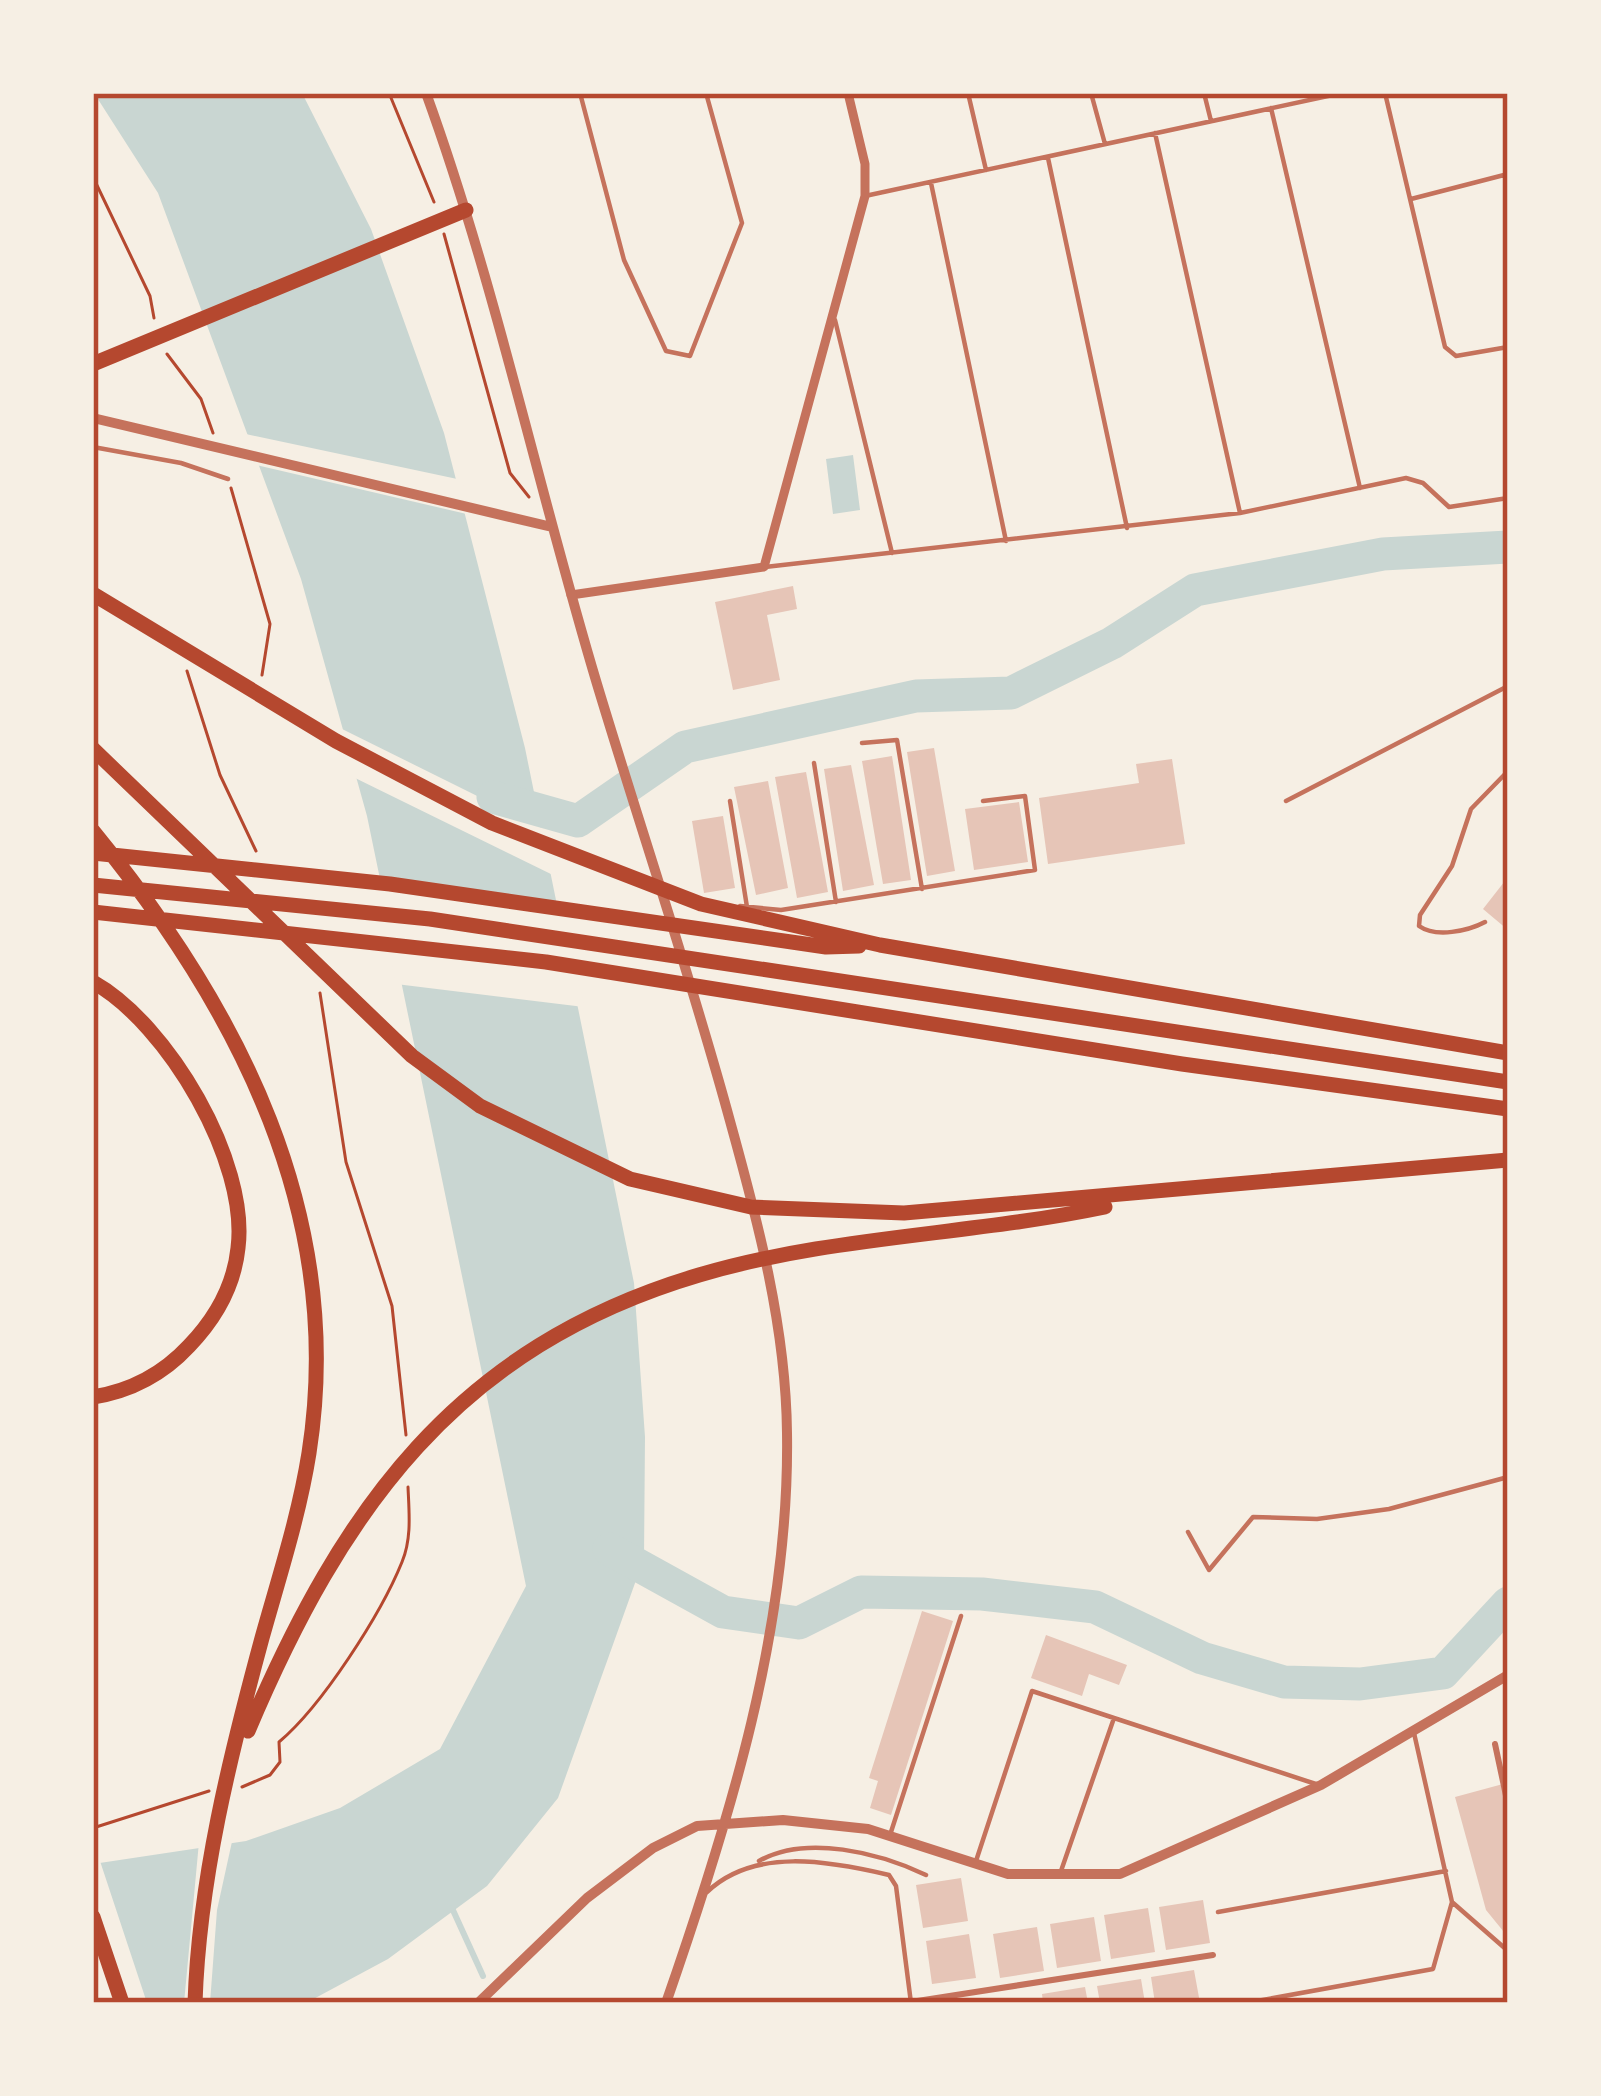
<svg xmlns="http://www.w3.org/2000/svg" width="1601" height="2096" viewBox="0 0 1601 2096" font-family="Merriweather,serif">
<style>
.water{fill:#c9d6d2}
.pier{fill:#f6efe4}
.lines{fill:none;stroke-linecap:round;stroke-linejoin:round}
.stream{stroke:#c9d6d2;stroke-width:6}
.river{stroke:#c9d6d2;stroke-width:33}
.building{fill:#e6c5b7}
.path{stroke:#b5482f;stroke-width:3}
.service{stroke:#c5725c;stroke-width:4.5}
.pedestrian{stroke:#c5725c;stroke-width:6}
.minor{stroke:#c5725c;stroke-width:9}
.tertiary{stroke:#c5725c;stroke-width:10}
.motorway{stroke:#b5482f;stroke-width:15}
.neatline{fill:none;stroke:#b5482f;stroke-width:4.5}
</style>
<rect width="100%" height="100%" fill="#f6efe4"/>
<!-- water -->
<path class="water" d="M94 93H302L371 229 444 433 525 748 634 1283 645 1437 644 1558 558 1798 487 1886 388 1959 306 2003H93V1864L246 1841 340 1808 440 1749 526 1586 367 816 301 579 158 193Z
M853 455 860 510 833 514 826 459Z"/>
<!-- pier -->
<path class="pier" d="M241 433 462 480 471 515 252 464Z
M336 726 548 831 557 877 349 775Z
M376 888 565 914 584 1007 396 984Z
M233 1837 217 1910 210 2003H184L199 1842Z
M93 1858H99L147 2003H93Z"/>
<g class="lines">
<!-- stream -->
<path class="stream" d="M452 1908 483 1976"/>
<!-- river -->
<path class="river" d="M493 797 578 821 685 747 916 696 1011 693 1112 643 1195 590 1383 554 1508 547
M609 1549 723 1612 799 1623 861 1592 982 1594 1095 1607 1202 1658 1284 1682 1360 1684 1443 1673 1508 1603"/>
</g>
<!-- building -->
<path class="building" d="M793 586 797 609 767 615 780 680 733 690 715 602Z
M934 748 955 871 927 876 907 752Z
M892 756 911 880 883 884 862 761Z
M1172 759 1185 844 1048 864 1039 798 1139 783 1136 764Z
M851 765 874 885 843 891 824 769Z
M806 772 828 892 797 898 775 777Z
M768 781 788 888 756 895 734 787Z
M1019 802 1028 862 974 870 965 809Z
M723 816 735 888 704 893 692 821Z
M1508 877V930L1483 909Z
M922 1611 953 1621 891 1815 870 1808 878 1781 869 1778Z
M1046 1635 1127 1665 1119 1685 1089 1674 1082 1696 1031 1678Z
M1503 1784 1508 1803V1937L1486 1910 1455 1797Z
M961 1878 968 1921 923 1928 916 1885Z
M1203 1900 1210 1943 1166 1950 1159 1907Z
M1148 1908 1155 1952 1111 1959 1104 1915Z
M1094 1917 1101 1961 1057 1968 1050 1924Z
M1037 1927 1044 1971 1000 1978 993 1934Z
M969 1934 976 1978 932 1984 926 1941Z
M1194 1970 1200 2003H1155L1151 1977Z
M1141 1979 1145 2003H1100L1097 1986Z
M1085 1987 1088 2003H1043L1042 1994Z"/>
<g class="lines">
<!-- path -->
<path class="path" d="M389 93 434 202
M93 177 150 296 154 318
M444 234 510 473 529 497
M167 354 201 399 213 433
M231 488 270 624 262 675
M187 671 220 775 256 851
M320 993 346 1162 392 1306 406 1435
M242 1787 270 1775 280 1762 279 1742C322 1706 381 1614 402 1562 412 1538 409 1512 408 1487
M93 1828 209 1791"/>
<!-- service -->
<path class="service" d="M580 93 624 260 666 351 690 356 742 223 706 93
M968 93 986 170
M1091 93 1105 144
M1204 93 1211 121
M1385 93 1445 347 1456 356 1508 347
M1271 108 1360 488
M1155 133 1240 513
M1048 158 1127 528
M931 183 1006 541
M865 196 1342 93
M1411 199 1504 175 1508 183
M835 320 892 553
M93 447 181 463 228 479
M765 567 1240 513 1406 478 1423 483 1449 507 1508 498
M862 743 897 740 922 889
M814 763 836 902
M730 801 747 907
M1286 801 1508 686
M740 906 781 910 1035 870 1025 796 983 801
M1485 922C1468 931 1436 938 1419 926L1420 915 1452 866 1471 809 1508 771
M1188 1532 1209 1570 1253 1517 1317 1519 1389 1509 1508 1477
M1414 1733 1452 1902 1508 1951
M891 1832 961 1616
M759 1861C806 1834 880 1853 926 1875
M976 1861 1032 1691 1114 1718
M1061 1871 1114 1718 1319 1785
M707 1892C754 1847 829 1861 889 1875L896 1886 911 2003
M1218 1912 1446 1871
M1246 2003 1433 1969 1452 1902"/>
<!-- pedestrian -->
<path class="pedestrian" d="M1495 1744 1508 1805
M911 2002 1213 1955"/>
<!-- minor -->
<path class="minor" d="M571 595 764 567 865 196V164L848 93"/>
<!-- tertiary -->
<path class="tertiary" d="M426 93C496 286 538 488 597 684 641 830 690 974 730 1121 758 1222 786 1327 787 1433 790 1627 729 1822 666 2003
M93 418 552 527
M478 2003 587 1898 653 1848 697 1826 783 1820 868 1829 1008 1874H1120L1321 1785 1508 1675"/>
<!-- motorway -->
<path class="motorway" d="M93 364 466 210
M93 594 336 741 492 823 701 904 880 945 1508 1053
M93 749 412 1056 480 1106 630 1179 751 1207 904 1213 1508 1160
M93 831C239 1009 346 1216 309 1453 299 1516 279 1577 262 1638 230 1756 199 1880 195 2003
M93 853 390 884 826 947 859 946
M93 885 430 919 1508 1082
M93 912 546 962 1182 1064 1508 1109
M93 982C168 1024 249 1162 238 1248 234 1286 215 1319 189 1346 163 1374 131 1391 93 1397
M248 1731C342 1509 456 1347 699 1275 830 1236 971 1235 1105 1207
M93 1917 122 2003"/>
</g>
<!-- border -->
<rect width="1601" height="2096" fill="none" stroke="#f6efe4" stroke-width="192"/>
<rect x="96" y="96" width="1409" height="1904" class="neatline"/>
</svg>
